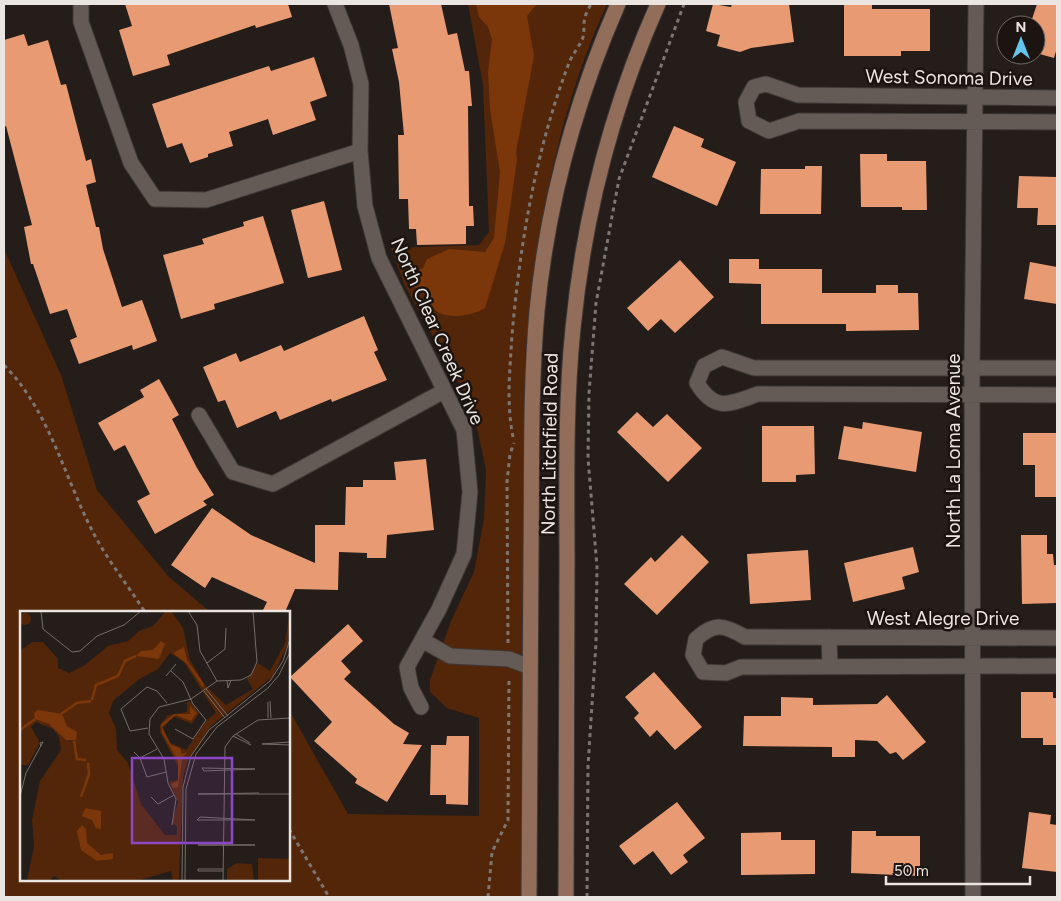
<svg xmlns="http://www.w3.org/2000/svg" width="1061" height="901" viewBox="0 0 1061 901" font-family="Figtree,sans-serif">
<style>
.green{fill:#542609}
.water{fill:#7b370a}
.building{fill:#e89b73}
.lines{fill:none;stroke-linecap:round;stroke-linejoin:round}
.street-casing{stroke:#3e3836;stroke-width:17}
.secondary-casing{stroke:#3e3836;stroke-width:17}
.path{stroke:#7d7672;stroke-width:3;stroke-dasharray:4 4;stroke-linecap:butt}
.street{stroke:#645a56;stroke-width:15}
.secondary{stroke:#916d5a;stroke-width:15}
.labels{text-anchor:middle;stroke-width:5;stroke-linejoin:round;paint-order:stroke}
.street-label{font-size:19px;fill:#ebe5e2;stroke:#1b1410}
.inset-river{fill:none;stroke:#7b370a;stroke-width:2.5}
.inset-road{fill:none;stroke:#746d69;stroke-width:1}
.view{fill:#8c48c4;fill-opacity:0.15;stroke:#8c48c4;stroke-width:2.5}
.inset-edge{fill:none;stroke:#ebe5e2;stroke-width:2.5}
</style>
<rect width="100%" height="100%" fill="#251d19"/>
<!-- green -->
<path class="green" d="M468 4H607C556 115 536 235 525 356L521 897H4V249L61 375 97 490 168 576 210 612H21V880H289V710L348 814 479 816V718L447 708 430 692V680L451 621 474 572 484 519 486 470 478 432 465 394 405 286 391 248 479 245 489 232 483 85Z"/>
<!-- water -->
<path class="water" d="M476 4H537L527 16 534 56 516 152 517 160 505 243 485 308C472 316 445 321 433 308 430 305 430 300 427 297 420 288 414 292 409 278L413 273 423 268 427 259 449 249 485 252 494 238 500 172 490 109 488 72 492 39 488 27 479 17Z"/>
<!-- building -->
<path class="building" d="M125 4H288L292 17 256 28 255 25 167 55 170 65 133 76 119 30 132 26Z
M389 4H441L448 35 457 33 465 71H469L472 106H468L469 206H473L474 226H466V244L417 245 416 229H409L408 199H399L398 135H404L399 82 392 49 398 48Z
M713 4 731 7 732 4H789L794 42 751 48 740 52 717 46 720 35 706 31Z
M844 4H872V9H930V51H901V56H844Z
M1037 4H1057V48L1054 58 1036 53V25H1030Z
M24 34 28 46 48 40 61 85 66 84 86 161 91 159 96 182 86 185 96 227H99L103 249 122 307 142 300 157 341 133 350 132 345 79 364 70 340 77 337 67 309 50 314 33 264H31L24 227 32 225 6 126 4 127V40Z
M314 57 327 96 310 102 316 120 273 135 268 119 229 132 233 146 208 154V157L190 163 182 143 167 148 152 104 269 66 271 71Z
M674 126 704 139 701 147 736 162 717 206 652 177Z
M860 154H887V161H926L927 210H902V207H861Z
M805 166H822L821 214H760L761 169H805Z
M1019 176 1057 177V225H1037L1038 208H1017Z
M324 201 342 270 308 278 291 210Z
M263 216 284 283 214 304 215 309 181 319 163 255 204 244 202 239 244 226 243 222Z
M729 259H759V269H822V293H876V285H898V293H918L919 330 846 331V324H761V284L729 283Z
M680 260 714 297 675 333 661 319 648 331 627 308Z
M1030 262 1057 267V304L1024 299Z
M364 316 378 350 374 352 387 380 332 402 331 399 280 420 276 411 237 428 225 400 218 402 203 367 236 353 240 362 281 345 284 351Z
M159 379 179 415 172 419 197 468 214 495 203 501 207 505 155 534 137 501 150 494 125 445 114 451 98 423 144 397 140 390Z
M637 412 653 427 667 414 702 448 668 482 617 432Z
M863 422 922 432 916 472 838 459 844 426 862 429Z
M762 426H814L815 474 796 475V482H762Z
M1023 433H1057V497H1035V465H1023Z
M426 459 434 530 387 535 386 558H367V553L339 552 338 590 295 589 285 612H262L267 602 212 577 205 588 171 565 212 508 251 535 315 563V525H345L346 487H363V480H396L394 462Z
M682 535 709 562 657 615 624 584 651 557 655 562Z
M1021 535H1047V554H1053L1054 565H1057V603L1022 604Z
M913 547 919 572 902 577 905 589 853 602 844 563Z
M808 550 811 600 750 604 747 554Z
M348 624 363 641 341 661 351 672 344 679 394 724 409 733 403 744 422 745 387 802 355 783 357 779 314 741 332 722 290 677Z
M654 672 702 727 675 750 657 730 650 737 634 718 639 713 625 697Z
M1021 692H1053V698H1057V745H1043V738H1021Z
M887 695 926 742 903 760 896 752 890 754 877 741 855 740V757H832V747L743 746 744 716H781V697L813 698V705L877 704Z
M447 736H469L468 805 446 804V795H430L431 745H446Z
M677 802 705 838 683 855 688 862 671 875 653 851 634 865 619 846Z
M1029 812 1051 815 1050 824 1057 825V872L1022 868Z
M852 831H876V836H920V876L851 873Z
M781 832V840H815V874L741 875V833Z"/>
<g class="lines">
<defs>
<path id="street" d="M81 4V22L131 163 155 199 206 200 360 151
M335 4 351 45 361 84 360 151 365 206 379 258 464 430 470 492 464 554 439 609 407 667 411 688 421 707
M1057 98 798 95 766 84 754 87 746 102 749 121 769 131 799 121 1057 122
M1057 368H754L722 357 704 366 697 383C715 413 730 404 758 394L1057 395
M199 415 233 472 273 484 444 391
M829 637 830 666
M1057 638 745 637C724 625 715 622 696 639L693 655 703 672 726 673 741 667 1057 666
M422 640 450 656 509 659 530 667
M973 897 972 367 976 4"/>
<path id="secondary" d="M529 897C530 782 530 667 531 552 532 471 530 391 537 311 547 206 576 100 618 4
M566 897C567 786 566 676 567 565 567 486 565 407 573 328 584 216 612 107 658 4"/>
</defs>
<!-- street casing -->
<use href="#street" class="street-casing"/>
<!-- secondary casing -->
<use href="#secondary" class="secondary-casing"/>
<!-- path -->
<path class="path" d="M4 365C51 413 64 478 95 536 109 562 129 587 145 612
M513 437C506 401 510 371 512 335 520 243 536 149 569 63 572 55 578 48 582 40 585 33 583 25 585 17 586 13 589 8 591 4
M508 643 507 482 510 454 514 443
M289 829 329 897
M488 897 492 852 508 820 509 677
M587 897 588 766 596 643 597 567 588 458 589 393 596 303 619 179 684 4"/>
<!-- street -->
<use href="#street" class="street"/>
<!-- secondary -->
<use href="#secondary" class="secondary"/>
</g>
<g class="labels">
<!-- street labels -->
<g class="street-label">
<text transform="translate(949 77) rotate(1)" y="7">West Sonoma Drive</text>
<text transform="translate(438 331) rotate(66)" y="7">North Clear Creek Drive</text>
<text transform="translate(549 444) rotate(-89)" y="7">North Litchfield Road</text>
<text transform="translate(953 451) rotate(-90)" y="7">North La Loma Avenue</text>
<text x="943" y="625">West Alegre Drive</text>
</g>
</g>
<!-- overview -->
<g transform="translate(20 611)">
<rect width="270" height="270" fill="#251d19"/>
<path d="M151 0 163 17 170 49 185 74 206 94 233 78 227 68 238 52 250 60 265 32 270 0 268 33 253 65 191 115 168 149 163 166 159 268 153 270 151 260 116 270H42L34 265 29 270H7L14 235 12 209 20 170 41 139 39 126 33 118 16 111 11 116 19 130 18 135 8 154H0V40L12 31H23L38 48V57L49 62 65 54 88 35 108 30 119 20 133 15 145 1ZM150 42 164 51 196 102 187 109 166 139 149 131 143 117 153 105 172 113 179 102 171 91H167V101L148 104 140 114V121L158 155V169L149 171 158 191 152 212 157 215V224H145L121 193 108 152 97 139 96 118 89 102 93 90 118 69 138 58ZM-1 8a6 6 0 1 1 12 0a6 6 0 1 1-12 0ZM238 247 270 248V270H238ZM217 252 232 253 234 270H207V258Z" fill="#542609" fill-rule="evenodd"/>
<path d="M141 30 145 33 139 48 116 45 121 40 133 39ZM164 36 167 49 184 73 183 77 167 53 153 42ZM170 95 177 102 171 110 156 104 142 116 151 134 160 137 162 143 167 141 162 149 158 176 153 177 151 173 158 170V150L142 122 141 113 154 103H170ZM18 99 42 103 47 115 57 121 56 129H46L29 113 15 108 14 102ZM65 197 81 200V218L76 217 72 209 62 205ZM62 214 66 218 67 232 81 244 93 242V248L77 250 61 239 57 220Z" fill="#7b370a"/>
<path class="inset-river" d="M72 89 76 74 98 65 105 50 116 45M41 103 57 92 71 90M0 119 15 108M54 130 57 148 66 149M61 186 69 163 68 152"/>
<path class="inset-road" d="M21 0 23 18 52 41M168 0 177 14 180 40 197 70M52 41 60 40 77 25 104 14 121 0M187 52 205 38 206 17M151 60 163 71 173 93 186 109 173 128 155 118M146 65 156 53M207 69 208 77 211 69M186 78 208 105M184 80 205 107M250 90 251 107M248 91V107M110 120 101 98 127 76 137 80 147 92M110 120 128 117M216 123 230 132M213 125 231 134M242 133 270 131M242 133 270 134M114 141 120 147 127 166 146 161M120 147 137 138M182 157 184 160 235 158M182 157 235 158M178 183H270M178 183 239 182M0 185 6 162 23 131 20 132 21 136M131 186 138 193 154 184M177 209 180 206 235 209M177 209H235M152 214 156 188 148 172 144 148 129 123 130 108 139 96 171 88 197 70 221 69 231 64 237 51 233 0M178 234H235M178 234H235M178 260V258H203M178 260H203M162 270 163 176 171 145 189 119 250 70 263 50 270 28M165 270 166 178 176 143 197 116 248 77 259 64 270 41M203 270 205 136 213 125 238 109 270 107"/>
<path class="view" d="M112 147H212V232H112Z"/>
<rect width="270" height="270" class="inset-edge"/>
</g>
<!-- border -->
<rect width="1061" height="901" fill="none" stroke="#ebe5e2" stroke-width="10"/>
<!-- north arrow -->
<g transform="translate(1021 40)"><circle r="24" fill="#1b1410" stroke="#6e6864"/>
<path d="M0-4L9 19L0 12L-9 19Z" fill="#64c5ee"/>
<text y="-8" font-size="14" font-weight="bold" text-anchor="middle" fill="#ebe5e2">N</text>
</g>
<!-- scale -->
<path d="M886 876v8h144v-8" fill="none" stroke="#ebe5e2" stroke-width="2.5"/>
<text x="894" y="876" font-size="15" fill="#ebe5e2" stroke="#1b1410" stroke-width="4" paint-order="stroke">50 m</text>
</svg>
